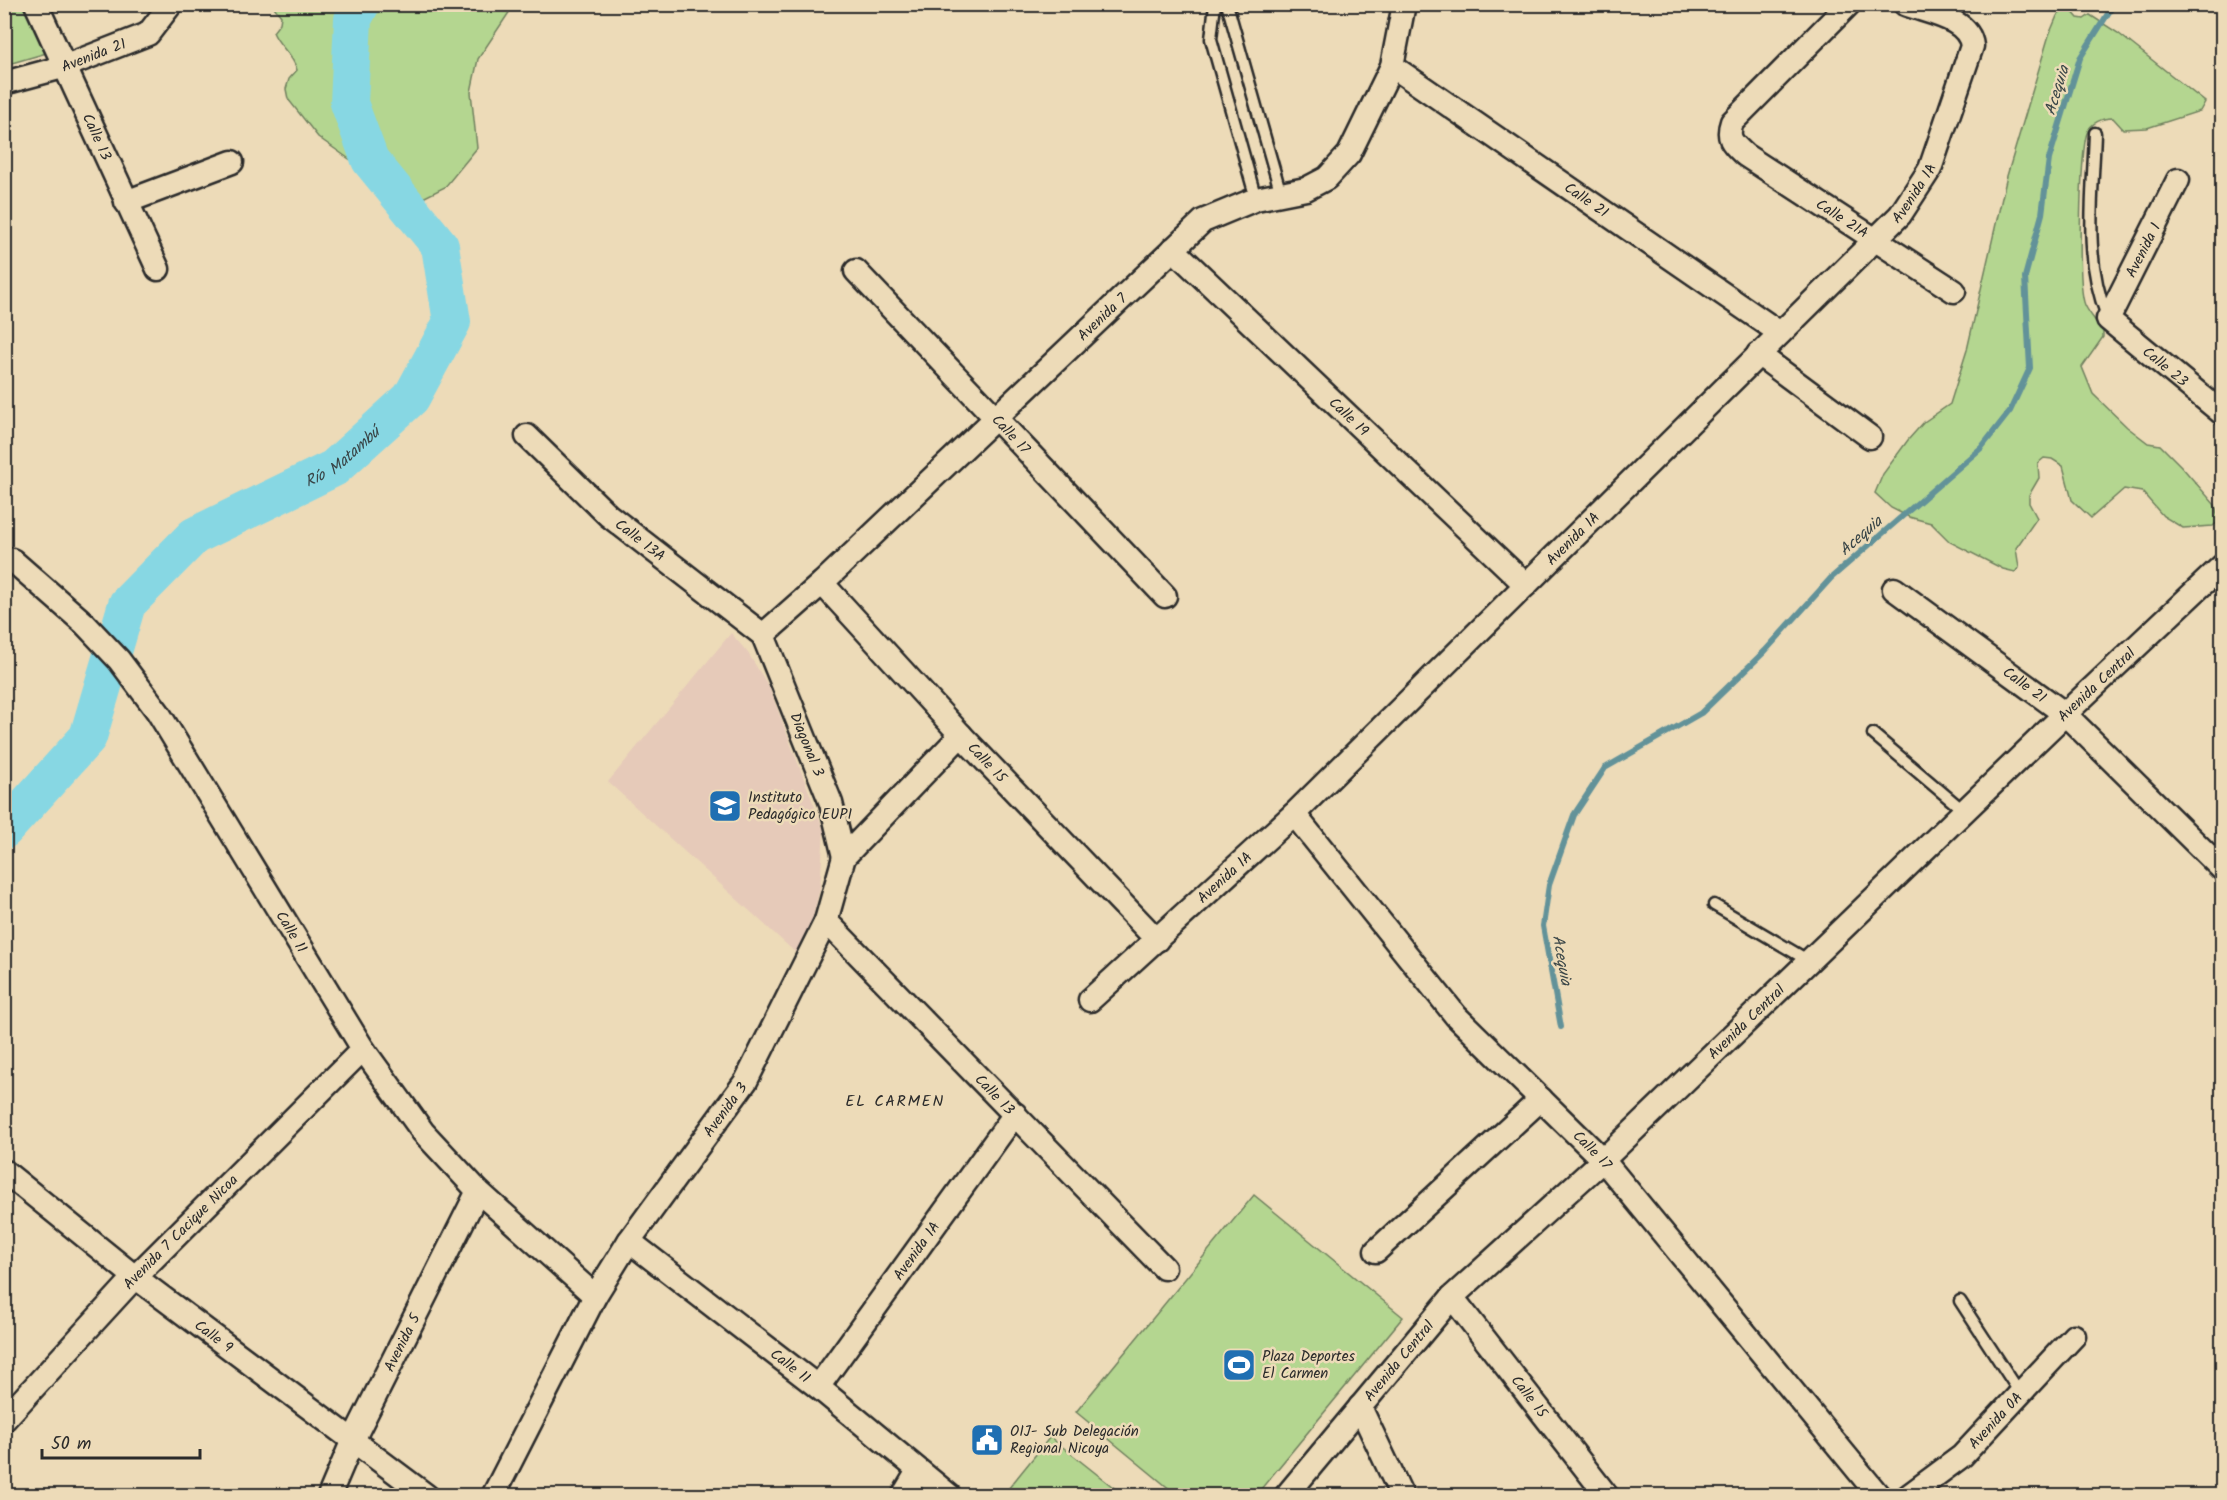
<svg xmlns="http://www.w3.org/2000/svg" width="2227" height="1500" viewBox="0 0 2227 1500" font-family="Kalam,sans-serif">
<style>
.built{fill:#e6cab9}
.green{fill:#b4d690;stroke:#70805e;stroke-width:1.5}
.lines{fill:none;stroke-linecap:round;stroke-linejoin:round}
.stream{stroke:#629299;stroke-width:6}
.river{stroke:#87d7e3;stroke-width:38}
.lane-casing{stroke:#2b2b2b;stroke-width:15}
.street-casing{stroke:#2b2b2b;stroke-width:27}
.lane{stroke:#eddbb8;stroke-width:10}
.street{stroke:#eddbb8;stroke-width:22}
.labels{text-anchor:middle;stroke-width:5;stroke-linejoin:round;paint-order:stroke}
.street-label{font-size:15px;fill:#2b2b2b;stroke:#eddbb8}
.poi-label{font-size:15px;fill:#2b2b2b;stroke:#eddbb8;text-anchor:start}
.water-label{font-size:16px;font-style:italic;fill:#394547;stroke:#eddbb8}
.neighbourhood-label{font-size:16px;letter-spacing:1.5px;fill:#2b2b2b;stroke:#eddbb8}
</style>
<rect width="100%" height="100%" fill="#eddbb8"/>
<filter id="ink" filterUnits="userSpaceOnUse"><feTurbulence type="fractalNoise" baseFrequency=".0167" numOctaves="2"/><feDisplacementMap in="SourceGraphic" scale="12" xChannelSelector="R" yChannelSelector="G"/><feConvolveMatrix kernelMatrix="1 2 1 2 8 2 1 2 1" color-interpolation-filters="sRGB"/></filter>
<g filter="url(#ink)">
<!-- built -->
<path class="built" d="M731 633 748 653 769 687 824 831 820 888 811 925 797 954 608 782Z"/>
<!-- green -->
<path class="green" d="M5 5H29L50 52 5 65Z
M275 5H514L478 59 471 92 477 148 445 187 425 197 382 193 352 161 318 137 288 99 286 89 289 79 297 70C293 54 279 47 273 32L280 23 281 16 274 7Z
M2065 9H2070L2078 18 2084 19 2090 15 2118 33 2205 102 2200 111 2147 128 2123 129 2113 118C2103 118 2091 122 2087 133 2080 151 2077 287 2085 305 2089 314 2098 323 2103 332V337L2082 367 2093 394 2127 427 2148 443 2160 445 2181 466 2215 505 2219 521 2213 526 2183 528 2163 516 2142 492 2124 489 2091 518 2072 500 2063 466 2052 459 2044 458 2038 463 2039 478 2029 495V503L2037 518 2016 548 2019 568 2015 572 2003 569 1950 542 1931 523 1909 517 1891 508 1875 493 1883 474 1908 440 1924 422 1950 404 1967 350 2007 176 2049 35 2057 16Z
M1254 1195 1403 1317 1256 1495H1177L1076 1412Z
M1050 1437 1123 1495H1017L1008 1489Z"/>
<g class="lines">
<!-- stream -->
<path class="stream" d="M1561 1027 1543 926 1549 885 1574 815 1605 768 1701 713 1765 651 1831 578 1981 448 2010 411 2030 368 2025 277 2042 214 2049 159 2080 58 2114 4"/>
<!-- river -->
<path class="river" id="s1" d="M4 830 88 737 127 604 194 536 334 468 411 398 452 322 440 246 370 160 349 103 353 19 361 4"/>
<defs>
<path id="lane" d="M1215 4 1211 39 1256 199
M1227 4 1281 194
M2095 133C2093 195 2083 258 2107 316
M1873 734 1964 811
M1714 905 1809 961
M1960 1301 2020 1393"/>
<g id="street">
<path id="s2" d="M36 4 158 269"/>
<path id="s3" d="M1849 4 1732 122C1726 139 1733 144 1745 155L1954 291"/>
<path id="s4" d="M1392 66 1780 333"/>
<path id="s5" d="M4 83 63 67 148 34 171 4"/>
<path id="s6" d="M2178 180 2108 319 2222 413"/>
<path d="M126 202 232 162"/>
<path id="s7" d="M1173 249 1526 585"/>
<path id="s8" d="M856 271 1165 596"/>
<path d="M1758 354 1870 437"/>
<path id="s9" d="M527 436 608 515 763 635"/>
<path id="s10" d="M4 558 12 560 84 623 119 660 158 712 363 1049 423 1132 478 1191 595 1296"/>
<path id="s11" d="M822 583 961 735 1157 940"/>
<path id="s12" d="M1894 589 2065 714 2222 869"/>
<path id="s13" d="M763 635 822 583 1203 221 1256 199 1306 189 1327 178 1349 154 1392 66 1404 4"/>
<path id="s14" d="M763 635 831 803 844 857"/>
<path id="s15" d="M1294 814 1456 1016 1603 1160 1879 1496"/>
<path id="s16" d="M826 921 1164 1268"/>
<path id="s17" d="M1090 1000 1294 814 1900 215 1930 169 1972 46C1969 18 1928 13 1905 4"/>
<path id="s18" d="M4 1171 135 1277 427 1496"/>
<path id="s19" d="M629 1241 818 1387 950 1496"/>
<path d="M1376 1251 1541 1099"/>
<path id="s20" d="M1452 1297 1607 1496"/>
<path id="s21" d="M818 1387 1015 1114"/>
<path d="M1360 1407 1402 1496"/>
<path id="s22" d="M4 1420 135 1277 363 1049"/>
<path id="s23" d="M329 1496 352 1442 478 1191"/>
<path id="s24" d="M493 1496 595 1296 629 1241 746 1081 826 921 844 857 961 735"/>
<path d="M903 1496 918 1471"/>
<path id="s25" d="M1286 1496 1452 1297 1603 1160 2065 714 2222 566"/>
<path id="s26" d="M1908 1496 1962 1456 2074 1336"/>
</g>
</defs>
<!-- lane casing -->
<use href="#lane" class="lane-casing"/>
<!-- street casing -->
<use href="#street" class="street-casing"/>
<!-- lane -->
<use href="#lane" class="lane"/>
<!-- street -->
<use href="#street" class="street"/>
</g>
</g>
<!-- icons -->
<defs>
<symbol id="school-square" viewBox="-11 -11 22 22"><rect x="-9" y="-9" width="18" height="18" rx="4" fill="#1f6fb2" stroke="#eddbb8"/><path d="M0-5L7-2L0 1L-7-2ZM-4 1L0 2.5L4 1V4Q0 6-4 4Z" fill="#fff"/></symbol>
<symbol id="stadium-square" viewBox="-11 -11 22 22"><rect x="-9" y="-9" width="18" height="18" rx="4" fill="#1f6fb2" stroke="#eddbb8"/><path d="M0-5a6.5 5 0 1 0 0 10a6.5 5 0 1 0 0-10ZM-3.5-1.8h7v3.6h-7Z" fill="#fff"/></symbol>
<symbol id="civic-square" viewBox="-11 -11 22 22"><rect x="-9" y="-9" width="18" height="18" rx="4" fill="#1f6fb2" stroke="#eddbb8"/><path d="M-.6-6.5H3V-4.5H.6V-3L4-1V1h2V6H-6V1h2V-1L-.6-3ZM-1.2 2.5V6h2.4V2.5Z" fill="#fff"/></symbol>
</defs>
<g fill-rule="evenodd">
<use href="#school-square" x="706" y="787" width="38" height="38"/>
<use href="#stadium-square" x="1220" y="1346" width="38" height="38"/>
<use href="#civic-square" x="968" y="1421" width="38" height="38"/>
</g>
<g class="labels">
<!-- street labels -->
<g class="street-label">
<text dy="5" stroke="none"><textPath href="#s5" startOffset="94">Avenida 21</textPath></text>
<text dy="5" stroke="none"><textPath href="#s2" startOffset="146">Calle 13</textPath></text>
<text dy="5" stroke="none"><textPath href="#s17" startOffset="1154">Avenida 1A</textPath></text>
<text dy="5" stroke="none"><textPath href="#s4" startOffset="236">Calle 21</textPath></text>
<text dy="5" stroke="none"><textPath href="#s3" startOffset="321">Calle 21A</textPath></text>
<text transform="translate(2143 250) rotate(-63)" y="5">Avenida 1</text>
<text dy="5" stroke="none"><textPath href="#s13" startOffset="465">Avenida 7</textPath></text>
<text dy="5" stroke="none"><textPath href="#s6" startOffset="230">Calle 23</textPath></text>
<text dy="5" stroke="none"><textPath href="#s7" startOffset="243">Calle 19</textPath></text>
<text dy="5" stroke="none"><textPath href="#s8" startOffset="225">Calle 17</textPath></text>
<text dy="5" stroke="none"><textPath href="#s17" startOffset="668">Avenida 1A</textPath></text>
<text dy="5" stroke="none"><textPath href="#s9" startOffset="154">Calle 13A</textPath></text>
<text dy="5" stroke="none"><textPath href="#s12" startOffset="162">Calle 21</textPath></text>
<text dy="5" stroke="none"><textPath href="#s25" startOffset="1148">Avenida Central</textPath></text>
<text dy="5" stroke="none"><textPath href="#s14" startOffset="118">Diagonal 3</textPath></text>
<text dy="5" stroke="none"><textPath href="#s11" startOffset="244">Calle 15</textPath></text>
<text dy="5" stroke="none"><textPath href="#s17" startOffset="182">Avenida 1A</textPath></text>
<text dy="5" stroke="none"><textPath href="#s10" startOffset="477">Calle 11</textPath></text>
<text dy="5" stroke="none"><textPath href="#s25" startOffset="662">Avenida Central</textPath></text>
<text dy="5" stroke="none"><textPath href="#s16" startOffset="242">Calle 13</textPath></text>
<text dy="5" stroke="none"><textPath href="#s24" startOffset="452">Avenida 3</textPath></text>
<text dy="5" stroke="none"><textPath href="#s15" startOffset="450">Calle 17</textPath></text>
<text dy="5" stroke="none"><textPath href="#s22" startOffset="258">Avenida 7 Cacique Nicoa</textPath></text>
<text dy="5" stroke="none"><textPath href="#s21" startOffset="168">Avenida 1A</textPath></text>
<text dy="5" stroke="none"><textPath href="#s18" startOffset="267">Calle 9</textPath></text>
<text dy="5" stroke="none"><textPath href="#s23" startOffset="170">Avenida 5</textPath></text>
<text dy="5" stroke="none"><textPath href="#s25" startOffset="176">Avenida Central</textPath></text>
<text dy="5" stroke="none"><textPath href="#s19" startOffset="204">Calle 11</textPath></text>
<text dy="5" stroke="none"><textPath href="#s20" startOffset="126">Calle 15</textPath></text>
<text dy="5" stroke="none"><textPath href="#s26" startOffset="116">Avenida 0A</textPath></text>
</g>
<!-- poi labels -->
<g class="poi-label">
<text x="748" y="802">Instituto<tspan x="748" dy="17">Pedagógico EUPI</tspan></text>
<text x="1262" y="1361">Plaza Deportes<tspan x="1262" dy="17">El Carmen</tspan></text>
<text x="1010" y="1436">OIJ- Sub Delegación<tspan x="1010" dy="17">Regional Nicoya</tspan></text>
</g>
<!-- water labels -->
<g class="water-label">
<text transform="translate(2056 90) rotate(-73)" y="6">Acequia</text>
<text dy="6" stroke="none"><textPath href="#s1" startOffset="528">Río Matambú</textPath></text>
<text transform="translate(1860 535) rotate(-41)" y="6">Acequia</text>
<text transform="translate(1563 960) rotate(80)" y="6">Acequia</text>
</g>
<!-- neighbourhood labels -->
<g class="neighbourhood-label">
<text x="895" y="1106">EL CARMEN</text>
</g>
</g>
<!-- margin -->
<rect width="2227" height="1500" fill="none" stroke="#eddbb8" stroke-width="24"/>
<rect x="12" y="12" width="2203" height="1476" fill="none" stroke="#2b2b2b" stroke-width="2" filter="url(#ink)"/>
<!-- scale -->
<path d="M42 1449v9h158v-9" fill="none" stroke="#2b2b2b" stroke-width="3"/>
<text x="51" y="1449" font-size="18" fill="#2b2b2b" stroke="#eddbb8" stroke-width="4.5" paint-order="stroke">50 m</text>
</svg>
